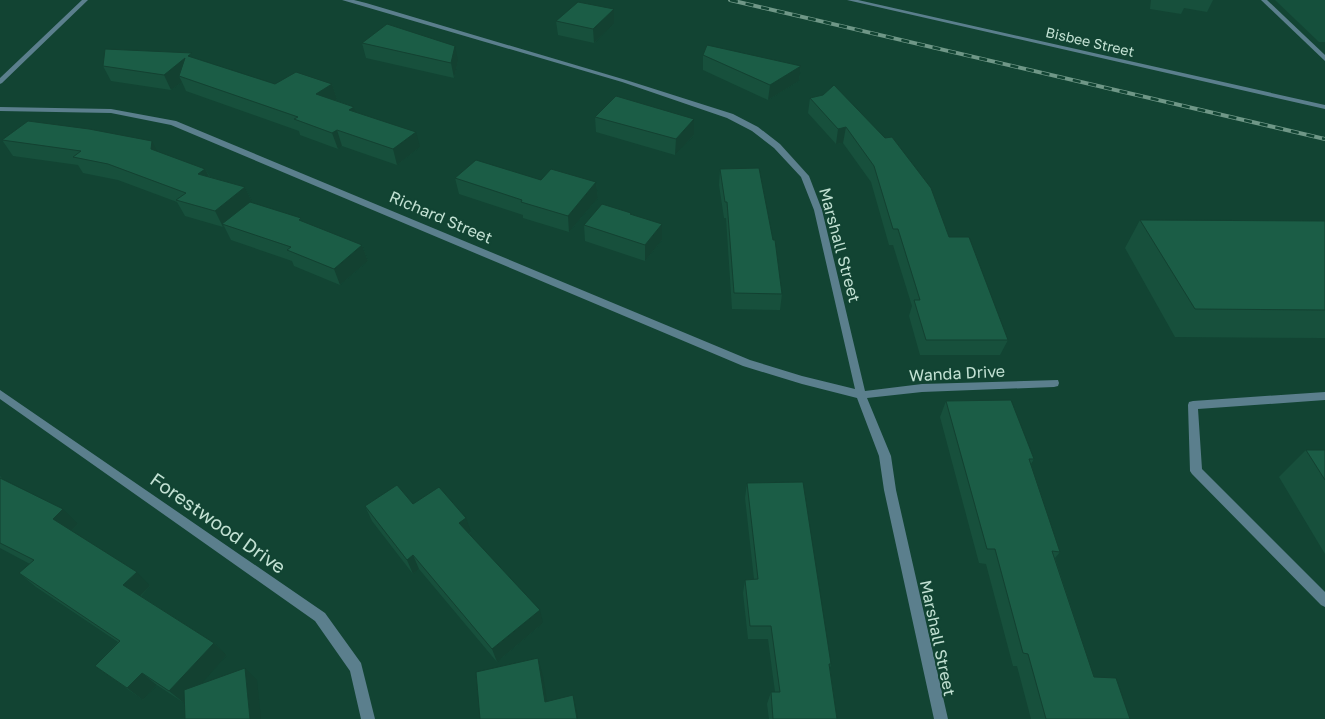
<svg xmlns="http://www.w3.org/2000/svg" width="1325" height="719" viewBox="0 0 1325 719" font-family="'Golos Text',sans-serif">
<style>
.built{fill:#15503c}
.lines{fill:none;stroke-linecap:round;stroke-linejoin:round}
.service{fill:#5b7f8d;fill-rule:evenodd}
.minor{fill:#5b7f8d;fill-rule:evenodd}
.tertiary{fill:#5b7f8d;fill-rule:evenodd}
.rail-casing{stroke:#6f9787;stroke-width:4}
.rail{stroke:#124433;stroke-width:2.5;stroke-dasharray:8;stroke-linecap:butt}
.wall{fill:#17503c}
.shaded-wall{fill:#134131}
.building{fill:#1b5d46;stroke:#134131}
.labels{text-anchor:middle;stroke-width:4;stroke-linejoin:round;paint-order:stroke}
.far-street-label{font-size:14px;fill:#c2e1d3;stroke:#124433}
.street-label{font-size:16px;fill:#c2e1d3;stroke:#124433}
.near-street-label{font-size:19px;fill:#c2e1d3;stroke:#124433}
</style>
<rect width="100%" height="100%" fill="#124433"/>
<!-- built -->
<path class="built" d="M1275 0H1325V42H1319Z"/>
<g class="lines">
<!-- service -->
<path class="service" d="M1325 392V400L1198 409 1202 469 1325 592V607L1321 605 1192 474 1190 471 1188 405 1189 402 1193 401Z"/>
<!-- minor -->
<path class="minor" d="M82 0H88L2 83 0 84V78Z
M342 0H354L366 3 626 80 733 114 758 127 780 144 809 176 822 210 865 391 922 384 1058 380 1059 383 1058 386 1054 387 922 392 867 398 891 456 896 490 948 719H934L884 490 879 456 857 398 802 384 743 366 171 125 111 113 0 111V107L111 109 176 121 750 360 802 376 855 389 814 210 801 177 774 148 752 131 727 118 622 82Z
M847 0H858L1325 105V109Z
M0 390 325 613 361 663 375 719H361L350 671 315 621 0 399Z"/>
<!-- tertiary -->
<path class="tertiary" d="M1261 0H1267L1325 55V61Z"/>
<defs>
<path id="rail" d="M730 0 1325 139"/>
</defs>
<!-- rail casing -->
<use href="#rail" class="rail-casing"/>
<!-- rail -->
<use href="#rail" class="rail"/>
</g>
<!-- wall -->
<path class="wall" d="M1151 0H1213L1207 12 1184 8 1181 14 1150 9Z
M614 9V24L594 43 558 35 556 21Z
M362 43 458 61 454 78 366 58Z
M703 55 801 66 799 81 768 100 703 70Z
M194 58 275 84H332L337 99 335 100 354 107 355 112 420 147 397 165 342 146 338 149 300 135 299 131 186 91 182 82 171 90 111 81 103 66Z
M823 95 949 237 1008 340 1000 355H920L909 316 912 306 893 245H889L871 182 843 143 836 144 808 113 810 98Z
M595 117 694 135 675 155 596 132Z
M2 140 158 152 205 169 210 177 245 187 252 202V203L362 245 368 261 340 285 294 266 292 261 231 240 224 226 223 227 185 216 177 202 118 180 83 173 78 165 13 156Z
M720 169 782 294 780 310 732 309 726 218H724L719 185Z
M455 178 596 182 598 198 569 232 523 218V215L459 194Z
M631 215 662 224V240L645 261 585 241 584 225Z
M1140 220 1325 221V338L1175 337 1125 248Z
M946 401 1034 459 1031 464 1060 552 1055 558 1094 677 1130 719H1031L1017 666H1013L986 564 979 563 940 417Z
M1306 450H1325V554L1279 477Z
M0 476 4 481 78 524 71 531 150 586 141 596 214 643 227 655 200 684 257 680 184 703 157 685 143 700 95 666 118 642 36 587 19 573 30 564 0 548Z
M747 483 831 664 830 668 837 719H769L767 704 771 692H775L768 639H748L743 593 745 580 754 579 745 498Z
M413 504 471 532 469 534 543 623 497 662 419 569 413 574 372 521 365 506Z"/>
<!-- shaded-wall -->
<path class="shaded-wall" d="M614 9V24L594 43 593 29Z
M455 46 458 61 454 78 451 63Z
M185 58 179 76 182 82 171 90 164 75Z
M801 66 799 81 768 100 770 85Z
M332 84 337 99 322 109 316 94Z
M354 107 359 122 349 110Z
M694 119V135L675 155 676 139Z
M846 127 843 143 836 144 838 129Z
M337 130 342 146 338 149 332 133Z
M416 132 420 147 397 165 393 149Z
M152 141 160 157 151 149Z
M205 169 213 184 198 174Z
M596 182 598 198 569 232 568 216Z
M245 187 252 202 225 225 222 224 224 226 223 227 215 211Z
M662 224V240L645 261V245Z
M362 245 368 261 340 285 334 269Z
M63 509 78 524 68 534 53 519Z
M466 518 471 532 464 537 459 523Z
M413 555 419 569 413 574 407 560Z
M137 572 150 586 138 598 123 585Z
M540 610 543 623 497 662 492 649Z
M214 643 227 655 184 703 169 691Z
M538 658 543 676 550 719 545 702Z
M245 668 257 680 261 719H250Z
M142 673 157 685 143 700 127 688Z
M573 695 577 712 578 719H577Z"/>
<!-- building -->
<path class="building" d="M578 2 614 9 593 29 556 21Z
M387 24 455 46 451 63 362 43Z
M707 45 801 66 770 85 703 55Z
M105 49 192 53 188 56 275 84 296 72 332 84 316 94 354 107 349 110 416 132 393 149 337 130 332 133 294 119 298 117 179 76 185 58 164 75 103 66Z
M834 85 885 138 892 137 931 188 949 237H969L1008 340H926L914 300H920L898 229H893L874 166 846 127 838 129 810 98 823 95Z
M616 96 694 119 676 139 595 117Z
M28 121 89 129 152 141 151 149 205 169 198 174 245 187 215 211 176 200 186 193 108 164 73 157 81 151 2 140Z
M476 160 541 180 551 169 596 182 568 216 521 202 522 200 455 178Z
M759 168 773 240H775L782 294 734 293 727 202H725L720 169Z
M250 202 301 218 299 220 362 245 334 269 287 250 291 247 222 224Z
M602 204 631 213 630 214 662 224 645 245 584 225Z
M1140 220 1325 221V310L1195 309Z
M1011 400 1034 459H1029L1060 552 1052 551 1094 677 1116 678 1130 719H1046L1028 654 1023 653 995 549H987L946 401Z
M1306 450H1325V480Z
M0 478 63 509 53 519 137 572 123 585 214 643 169 691 142 673 127 688 95 666 120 641 19 573 34 560 0 543Z
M803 482 831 664H829L837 719H773L771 692H780L771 626H750L745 580 758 579 747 483Z
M397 485 413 504 439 487 466 518 459 523 540 610 492 649 413 555 407 560 365 506Z
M538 658 545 702 573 695 577 719H480L476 672Z
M245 668 250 719H185L184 690Z"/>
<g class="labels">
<!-- far-street labels -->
<g class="far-street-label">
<text transform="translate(1090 42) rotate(13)" y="5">Bisbee Street</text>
</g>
<!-- street labels -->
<g class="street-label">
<text transform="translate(441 217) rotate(23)" y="6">Richard Street</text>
<text transform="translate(840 245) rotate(75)" y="6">Marshall Street</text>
<text transform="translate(957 373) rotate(-3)" y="6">Wanda Drive</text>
<text transform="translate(938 638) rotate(78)" y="6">Marshall Street</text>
</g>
<!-- near-street labels -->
<g class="near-street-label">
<text transform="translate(218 523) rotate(35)" y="7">Forestwood Drive</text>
</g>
</g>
</svg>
